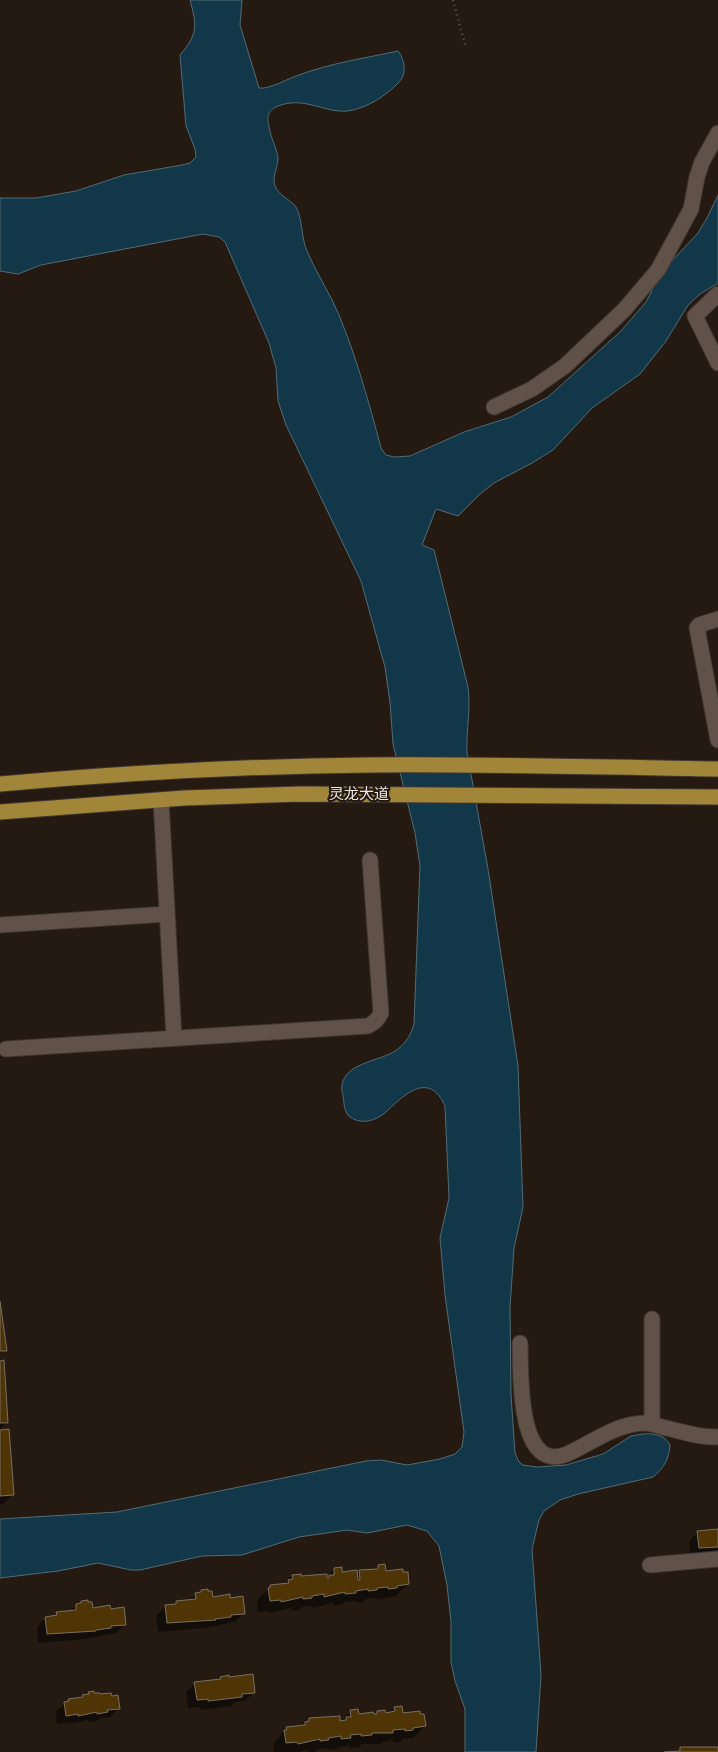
<svg xmlns="http://www.w3.org/2000/svg" width="718" height="1752" viewBox="0 0 718 1752" font-family="'Noto Sans','Noto Sans SC',sans-serif">
<style>
.water{fill:#113748;stroke:#536b75}
.shadow{fill:#0007}
.building{fill:#4f3506;stroke:#796f61}
.lines{fill:none;stroke-linecap:round;stroke-linejoin:round}
.minor-casing{stroke:#3f3632;stroke-width:17}
.major-casing{stroke:#3f3632;stroke-width:17}
.path{stroke:#635850;stroke-width:2.5;stroke-dasharray:1 4;stroke-linecap:butt}
.minor{stroke:#605248;stroke-width:15}
.major{stroke:#a1863a;stroke-width:15}
.labels{text-anchor:middle;stroke-width:4.5;stroke-linejoin:round;paint-order:stroke}
.street-label{font-size:15px;fill:#ede5df;stroke:#251a11}
</style>
<rect width="100%" height="100%" fill="#251a11"/>
<!-- water -->
<path class="water" d="M190 0H242L240 25 259 88C268 90 289 78 299 75 331 63 366 58 398 51 405 60 407 74 399 82 386 96 367 108 348 111 324 113 306 97 281 105 264 110 267 120 271 135 273 142 278 152 278 160 277 169 272 177 275 186 279 196 290 199 296 207 303 220 301 238 307 251 316 273 330 293 339 315 357 359 369 403 381 448L386 455 394 457 410 456 464 432 511 417 548 397 620 332 646 302 658 279 670 263 698 233 707 218 718 195V283L700 294 688 305 666 341 640 374 592 408 553 450 532 463 494 483 480 494 458 516 436 509 422 545 434 550 468 687C471 709 466 730 467 752L488 869 518 1066 523 1207 514 1248 510 1307 511 1395 515 1453 519 1462 523 1465 537 1467 566 1465 603 1454 631 1436C645 1433 663 1431 670 1445 669 1459 664 1468 653 1477L578 1494 560 1500 544 1511 539 1520 532 1549 541 1675 536 1752H465V1709L455 1681 451 1662V1622L447 1585 439 1546 427 1531 407 1525 367 1533 347 1530 299 1537 242 1555 202 1556 140 1570H131L98 1563 58 1571 0 1578V1519L117 1512 366 1461 381 1460 407 1465 440 1459 455 1454 462 1447 464 1432 445 1295 440 1238 449 1198 445 1106C429 1070 404 1095 386 1112 376 1121 359 1126 348 1115 344 1110 344 1102 343 1096 342 1092 341 1086 343 1081 351 1061 383 1061 398 1049 407 1042 411 1034 414 1024L420 866 415 833 393 744 390 702 385 667 361 581 286 425 278 401 276 368 269 343 225 242 219 237 203 234 41 265 18 274 0 271V198H36L76 191 124 175 182 165 190 163 196 157 195 149 186 126 180 55C198 34 197 26 190 0Z"/>
<!-- shadow -->
<path class="shadow" d="M0 1362 7 1422 0 1429Z
M0 1431 12 1495 3 1504H0Z
M718 1530V1554L690 1557 689 1541 698 1532Z
M379 1566 385 1573 408 1584 396 1596 377 1600 376 1598 366 1599 364 1602 357 1603V1601L345 1602 343 1604 333 1606V1603L313 1608 312 1606 302 1607 299 1610 292 1611 291 1608 269 1613V1611L258 1612 257 1602 259 1598 271 1586 284 1584 293 1576 300 1578 326 1577 334 1569 341 1573 356 1575 360 1571H373Z
M201 1591 207 1593 212 1598 229 1599 244 1613 235 1622 205 1628 158 1632 156 1616 165 1607 173 1606 176 1602 189 1601Z
M82 1602 92 1609 110 1610 125 1624 116 1633 86 1639 38 1643 37 1627 45 1618 53 1617 57 1613 69 1612Z
M221 1678 228 1679 254 1692 245 1701 235 1702 232 1706 200 1710V1707L188 1708 186 1692 195 1683 218 1680Z
M89 1693 119 1708 110 1717 100 1718 97 1721 89 1722 88 1720 69 1724V1722L57 1724 56 1712 65 1703 69 1700 81 1698Z
M395 1708 402 1715 425 1726 413 1738 403 1739 400 1742 393 1743V1740L383 1742 380 1744H362L359 1747 350 1748V1745L340 1747 337 1749 329 1750V1748L318 1749 314 1752H308V1750L300 1752H274L273 1744 287 1728 302 1726 309 1719 339 1723 351 1712 358 1715H374L377 1713H389Z"/>
<!-- building -->
<path class="building" d="M0 1301 7 1351H0Z
M4 1360 8 1423H0V1361Z
M9 1429 14 1495 0 1496V1430Z
M718 1529V1547L699 1548 697 1531Z
M385 1564 386 1571 403 1569V1572H408L409 1584 397 1586V1588L388 1589V1587L377 1588V1590L368 1591V1589L356 1591V1593L345 1594V1592L324 1597V1594L312 1596V1598L303 1599V1597L281 1602V1600L270 1601 268 1588H270V1585L289 1583 288 1580 293 1579 292 1575 301 1574V1576L327 1574V1578H329V1575H334V1568L342 1567V1572L357 1570 358 1580H360L359 1570 378 1569V1565Z
M208 1589V1591H212L213 1597 230 1594V1598L243 1596 245 1614 231 1615V1617L215 1619 216 1620 167 1623 165 1605 176 1604V1601L196 1599 195 1593 201 1592V1590Z
M88 1600V1602H92L93 1608 110 1605 111 1609 124 1607 126 1625 111 1626V1628L96 1630V1631L47 1634 45 1617 57 1615 56 1612 76 1610V1604L81 1603V1601Z
M253 1674 255 1693 242 1694V1697L208 1701V1699L197 1700 194 1682 221 1679 220 1677 229 1675V1677Z
M94 1691V1693H100V1694L111 1693 112 1696 118 1695 120 1709 107 1710 108 1712 97 1714V1712L78 1716V1714L66 1716 64 1702 69 1701 68 1699 83 1697 82 1695 89 1694 88 1692Z
M402 1706 403 1713 420 1711V1714H424L426 1726 413 1728V1730L405 1731V1729L393 1730V1733H372V1735L361 1736V1734L350 1735 351 1738 341 1739V1736L328 1738 329 1740 320 1741V1739L298 1744 297 1742 286 1743 284 1730H287L286 1727 305 1725V1722L309 1721V1718L340 1716V1721L346 1720V1717H351L350 1710 358 1709 359 1714 373 1712 374 1714H377V1711L385 1710 386 1713 395 1711 394 1707Z
M680 1747H718V1752H664L680 1751Z"/>
<g class="lines">
<defs>
<path id="minor" d="M718 294 695 316 718 363
M494 407 532 389 565 366 624 310 658 270 691 209 697 177 702 162 718 133
M718 619 699 625 697 628 718 740
M161 800 174 1038
M0 925 167 914
M6 1049 368 1026C374 1023 378 1020 381 1013L370 860
M520 1343C521 1369 516 1475 567 1454 592 1443 615 1424 644 1423 650 1423 656 1425 662 1427 681 1431 699 1438 718 1437
M652 1424V1319
M650 1565 718 1559"/>
<path id="major" d="M0 784C123 773 246 766 370 765 486 764 602 767 718 769
M0 812 184 798 301 794 718 797"/>
</defs>
<!-- minor casing -->
<use href="#minor" class="minor-casing"/>
<!-- major casing -->
<use href="#major" class="major-casing"/>
<!-- path -->
<path class="path" d="M453 0 466 48"/>
<!-- minor -->
<use href="#minor" class="minor"/>
<!-- major -->
<use href="#major" class="major"/>
</g>
<g class="labels">
<!-- street labels -->
<g class="street-label">
<text x="359" y="799">灵龙大道</text>
</g>
</g>
</svg>
